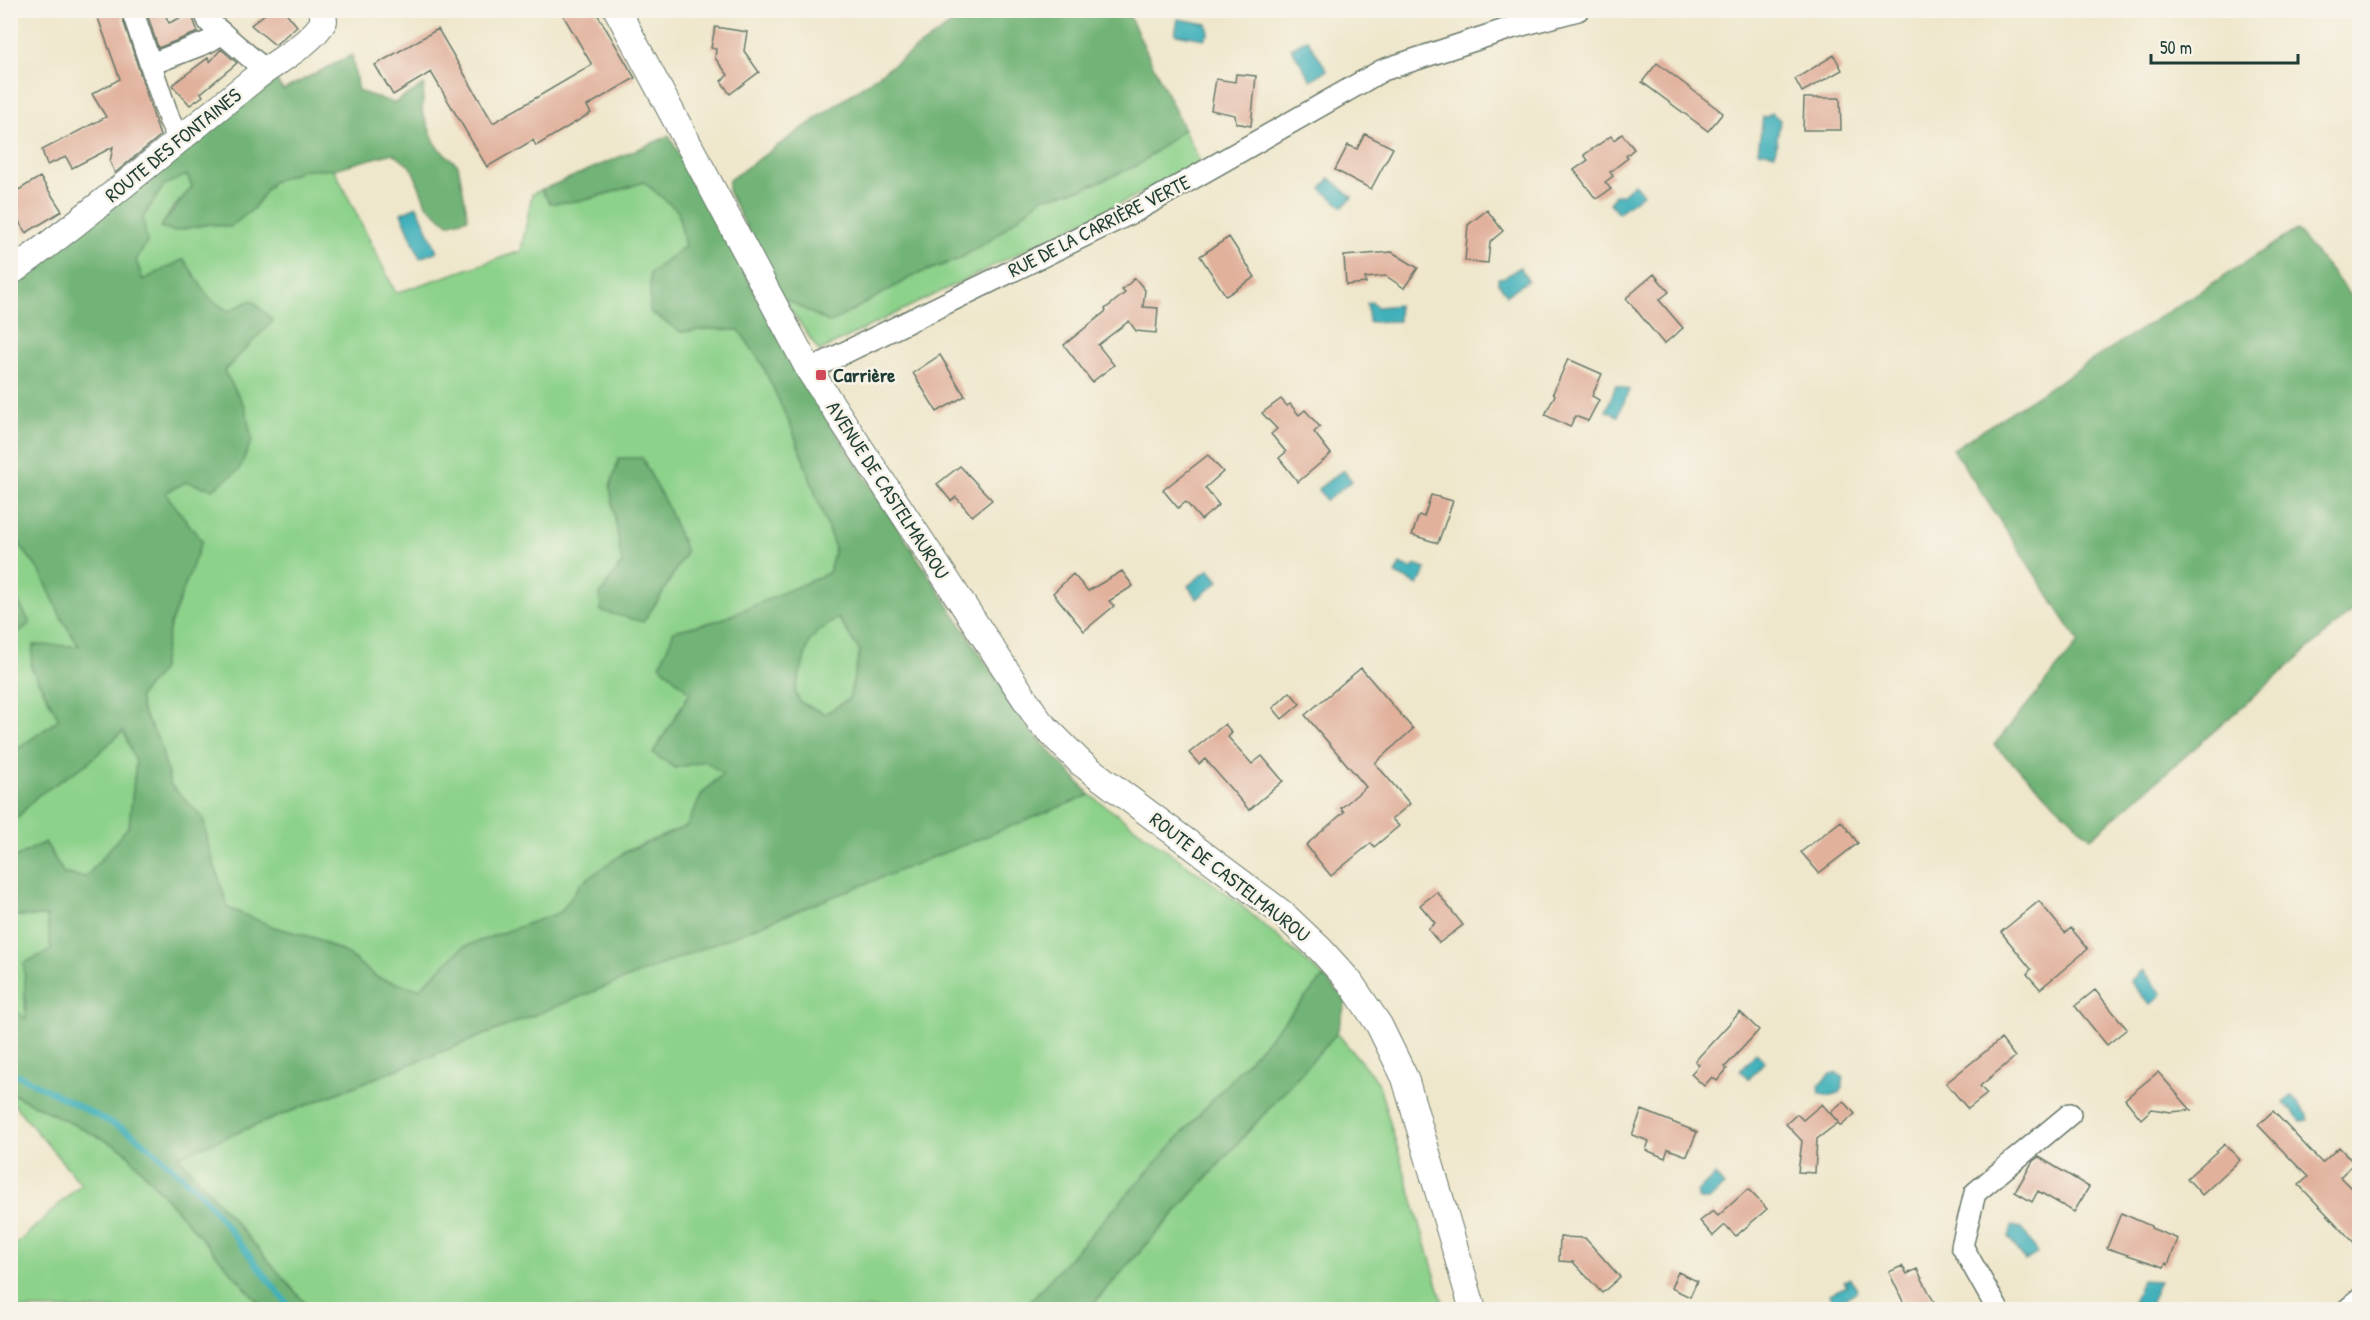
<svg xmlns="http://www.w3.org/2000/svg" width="2370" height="1320" viewBox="0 0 2370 1320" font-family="'Patrick Hand',sans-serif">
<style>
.green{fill:#8dd28b;stroke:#568860;stroke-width:1.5;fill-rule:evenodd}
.forest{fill:#72b477;stroke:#487856;stroke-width:1.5;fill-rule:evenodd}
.water{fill:#40b0ba;stroke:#307677;stroke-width:1.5}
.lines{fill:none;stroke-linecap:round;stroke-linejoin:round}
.stream{stroke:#40b0ba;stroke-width:6}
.building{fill:#e1b19c}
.service-casing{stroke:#687869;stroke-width:14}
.minor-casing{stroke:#687869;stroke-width:24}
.tertiary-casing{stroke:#687869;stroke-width:28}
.path{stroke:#687869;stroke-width:4;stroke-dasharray:4.5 4.5;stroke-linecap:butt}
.service{stroke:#fff;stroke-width:10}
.minor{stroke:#fff;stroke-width:21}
.tertiary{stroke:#fff;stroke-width:26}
.poi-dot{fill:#d1495b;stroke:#f7f3e8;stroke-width:2}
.labels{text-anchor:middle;stroke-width:5;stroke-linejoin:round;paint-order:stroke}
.street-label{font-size:20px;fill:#1f3d34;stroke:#f7f3e8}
.poi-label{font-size:20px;font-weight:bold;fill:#1f3d34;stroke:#f7f3e8;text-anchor:start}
</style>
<rect width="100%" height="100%" fill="#f7f3e8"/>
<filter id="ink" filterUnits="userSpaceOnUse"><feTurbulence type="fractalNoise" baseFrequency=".0167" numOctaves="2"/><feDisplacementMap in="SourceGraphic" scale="12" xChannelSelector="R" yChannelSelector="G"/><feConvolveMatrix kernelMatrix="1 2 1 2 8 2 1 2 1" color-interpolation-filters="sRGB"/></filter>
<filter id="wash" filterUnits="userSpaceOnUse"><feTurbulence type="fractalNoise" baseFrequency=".008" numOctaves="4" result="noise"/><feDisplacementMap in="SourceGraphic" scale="24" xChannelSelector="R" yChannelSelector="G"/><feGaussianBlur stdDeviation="1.35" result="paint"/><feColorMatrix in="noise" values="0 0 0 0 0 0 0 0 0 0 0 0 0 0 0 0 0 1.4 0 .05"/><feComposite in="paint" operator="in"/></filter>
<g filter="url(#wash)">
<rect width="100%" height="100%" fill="#efe7cc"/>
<!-- green -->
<path class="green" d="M1184 129 1201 164 819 351 782 297 830 323 915 275 959 259 992 239 1042 198 1085 188 1138 165Z
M334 169 396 293 521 251 532 194 541 190 550 203 590 199 644 182 678 211 685 246 650 273 681 332 708 329 739 330 761 362 793 431 835 548 829 573 720 620 674 631 690 693 653 753 675 768 705 761 723 773 702 794 687 826 627 851 580 884 561 912 463 947 419 989 378 978 347 954 315 938 274 927 228 908 209 848 203 818 170 784 160 743 142 711 139 697 161 671 170 625 201 541 164 493 186 482 213 489 245 407 224 371 249 346 228 311 208 298 184 260 143 280 136 260 146 243 143 217 164 185 187 174 192 187 172 209 161 227 174 231 209 224 230 227 253 209 272 182 303 170ZM642 458 668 508 686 552 660 597 643 622 600 594 622 563 619 538Z
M11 533 41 573 62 619 79 646 31 668 59 719 11 754V637H14Z
M838 618 860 651 849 699 825 714 800 702 795 692 809 642 818 631Z
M124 731 136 762 129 826 86 877 64 874 45 842 11 860 10 819 17 818 37 796Z
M1090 795 1230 896 1324 977 1023 1309H310L178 1156Z
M10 916H47L51 950 24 963 26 1020 11 1007Z
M1337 1033 1378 1082 1445 1309 1088 1310Z
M10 1093 123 1149 264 1309H11V1249L81 1184 11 1101Z"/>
<!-- forest -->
<path class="forest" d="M993 11H1127L1184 129 1138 165 1085 188 1042 198 992 239 959 259 915 275 830 323 782 297 728 191 729 180 957 20Z
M352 55 358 91 394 103 424 85 422 112 437 147 458 165 468 218 448 224 426 204 412 168 393 153 334 169 303 170 272 182 253 209 230 227 209 224 174 231 160 227 192 187 187 175 164 185 143 217 147 243 136 260 143 280 184 259 209 298 228 311 252 300 273 321 224 371 245 407 252 440 239 470 213 489 186 482 165 493 202 541 170 625 161 671 139 697 142 711 160 743 170 784 203 818 209 848 228 908 274 927 315 938 347 954 378 978 419 989 463 947 561 912 580 884 627 851 687 826 702 794 723 774 705 761 675 768 653 753 690 693 660 665 674 631 720 620 829 573 835 548 793 431 761 362 739 330 708 329 681 332 650 312V273L685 246 678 211 644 182C613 192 583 203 550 203L541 190 669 136 810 392 1026 725 1090 795 178 1156 310 1309H264L123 1149 11 1093V1007L26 1019 24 963 51 950 47 916H11V860L45 842 64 874 86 877 129 826 136 762 123 731 88 763 37 796 17 818 11 819V754L59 719 31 667 33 645 79 646 62 619 41 573 11 533 10 282 223 122 274 77 283 90ZM838 618 860 651 849 699 825 714 800 702 795 692 809 642 818 631Z
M2296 230 2359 305V605L2091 838 1994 745 2079 642 1953 449Z
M619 458H642L668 508 686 552 660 597 643 622 601 611 600 594 622 563 610 487Z
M10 586 30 623 13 637H11Z
M1324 977 1346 1001 1337 1033 1088 1309H1023Z"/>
<!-- water -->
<path class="water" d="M1178 19 1207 24 1209 33 1204 39 1175 34Z
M1307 39 1327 70 1311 80 1291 48Z
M1772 113 1780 120 1775 154 1758 151 1763 117H1766Z
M1330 178 1352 197 1343 207 1321 189Z
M1634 184 1643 194 1618 213 1610 203 1615 195H1621Z
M417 206 437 251 420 258 401 213Z
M1520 267 1528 280 1507 295 1498 283V278L1505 277Z
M1372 302 1377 307 1398 305 1399 321 1369 322 1367 303Z
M1616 385 1629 390 1618 416 1606 411Z
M1343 470 1352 481 1326 501 1318 489Z
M1400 564 1412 569 1415 565 1426 569 1418 585 1395 574Z
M1209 569 1219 581 1197 599 1188 586Z
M2143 970 2162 994 2150 1005 2130 981Z
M1756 1053 1765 1061 1749 1079 1740 1071Z
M1837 1073 1843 1078V1088L1840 1092 1829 1096 1820 1094 1819 1085 1830 1074Z
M2292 1096 2308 1115V1120L2301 1121 2284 1102Z
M1715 1175 1724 1186 1709 1200H1699L1697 1192Z
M2012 1226 2022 1228 2038 1253 2025 1261 2009 1237Z
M1850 1278 1858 1291 1834 1304 1829 1294 1847 1286 1844 1281Z
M2142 1280 2160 1281 2148 1309 2132 1305Z"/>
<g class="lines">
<!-- stream -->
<path class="stream" d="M10 1071 131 1133 152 1149 203 1196 292 1310"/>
</g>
<g id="blocks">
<!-- building -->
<path class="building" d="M95 10H120L160 136 115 173 110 162 113 147 72 168 66 157 47 165 42 150 106 117 92 94 120 79Z
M146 10H152L154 16 164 12 169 23 191 13 198 32 158 48Z
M270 10H284L297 26 275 45 251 25Z
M560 10H595L635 78 587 106 591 113 536 146 533 140 487 167 431 72 393 95 375 65 438 29 493 123 592 65Z
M715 27 747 32 744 51 759 72 730 94 721 81 728 75 715 58 716 49 711 48Z
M221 49 237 63 201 93 203 96 190 105 172 85 208 58 210 62Z
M1834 55 1842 70 1802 92 1795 79Z
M1657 63 1723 113 1708 131 1642 82Z
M1236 74 1256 76 1251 126 1236 123 1235 115 1211 110 1216 79 1235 82Z
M1804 98H1840L1841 130H1803Z
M1365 134 1393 148 1371 189 1335 170 1348 145 1357 149Z
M1622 134 1634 149 1626 156 1628 158 1610 172 1613 176 1605 182 1611 189 1596 199 1574 170 1588 160 1584 155 1611 136 1614 140Z
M40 177 62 211 26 233 10 207V195Z
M1487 210 1503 231 1490 242 1488 263 1465 261 1468 225Z
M1229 237 1255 277 1226 296 1200 256Z
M1392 252 1418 268 1404 288 1386 276 1365 278 1366 283 1346 285 1344 256Z
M1654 274 1669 292 1659 300 1683 328 1664 344 1626 298Z
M1135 278 1145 290 1143 307 1158 308 1156 333 1136 331 1129 321 1098 345 1114 365 1092 382 1064 345 1106 311 1105 309 1125 293 1122 290Z
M940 355 965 396 937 412 913 373Z
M1568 359 1602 374 1592 396 1599 400 1588 421 1575 416 1570 427 1545 415 1555 395 1553 393Z
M1281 399 1287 406 1290 404 1299 415 1305 410 1320 427 1314 432 1331 454 1298 482 1279 458 1286 452 1271 434 1277 429 1262 413Z
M1208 455 1223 472 1205 488 1219 505 1201 520 1186 502 1178 508 1163 490Z
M960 466 992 500 972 516 956 497 951 501 937 484Z
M1431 495 1453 501 1438 543 1412 535 1419 515 1424 517Z
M1122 571 1133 586 1109 601 1114 606 1084 631 1053 593 1073 574 1088 591Z
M1361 668 1413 729 1375 763 1410 804 1392 819 1399 826 1374 847 1371 843 1331 876 1306 845 1344 812 1341 808 1366 787 1305 715Z
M1290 692 1300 704 1282 719 1273 708Z
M1225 724 1232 733 1228 737 1252 764 1262 756 1283 781 1249 810 1205 759 1199 764 1189 753Z
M1841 821 1858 843 1819 873 1801 852Z
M1437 892 1463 925 1439 943 1428 929 1435 923 1420 905Z
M2039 901 2065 933 2071 928 2088 949 2040 989 2027 974 2031 969 2001 932Z
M2095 990 2127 1029 2107 1045 2075 1006Z
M1740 1012 1759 1030 1725 1067 1727 1069 1717 1081 1712 1077 1704 1086 1691 1074 1699 1065 1695 1061Z
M2001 1039 2015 1057 1980 1086 1987 1094 1968 1109 1946 1083Z
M2158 1072 2191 1110 2171 1112 2152 1109 2141 1119 2125 1099Z
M1844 1101 1855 1114 1841 1126 1838 1123 1817 1139 1815 1173 1798 1172 1802 1141 1786 1124 1797 1114 1803 1120 1822 1104 1838 1122 1830 1112Z
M1642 1110 1697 1132 1687 1156 1668 1149 1665 1158 1646 1150 1649 1141 1632 1135Z
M2273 1111 2322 1163 2339 1147 2354 1163 2340 1177 2360 1197V1249L2299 1185 2308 1177 2258 1125Z
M2225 1144 2240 1160 2202 1195 2187 1178Z
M2039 1157 2089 1187 2074 1212 2038 1191 2032 1202 2015 1192 2033 1161Z
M1748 1189 1767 1209 1736 1236 1725 1225 1713 1236 1700 1221 1713 1211 1718 1216Z
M2121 1213 2151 1226V1228L2178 1239 2168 1265 2166 1263 2164 1267 2107 1248Z
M1560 1237 1585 1238 1620 1277 1602 1293 1573 1262 1559 1261Z
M1902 1266 1907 1274 1917 1269 1935 1304 1924 1310H1907L1889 1272Z
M1678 1272 1697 1281 1690 1297 1671 1288Z"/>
</g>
</g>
<g filter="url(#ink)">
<use href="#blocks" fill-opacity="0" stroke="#687869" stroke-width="1.5"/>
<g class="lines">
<defs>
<path id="service" d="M1509 10 1514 27"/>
<path id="minor" d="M132 10 169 119 179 140
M222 33 265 70
M151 64 208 42 222 33 209 22 204 10
M809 370 1135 211 1383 70 1511 28 1578 10
M1998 1310 1962 1246 1975 1193 2070 1114
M2347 1310 2360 1299"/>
<path id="tertiary" d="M617 10 809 370 1040 722 1081 763 1282 913 1321 950 1350 982 1379 1025 1405 1078 1473 1310
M10 273C94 212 173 144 254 79 276 61 309 46 324 21L322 10"/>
</defs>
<!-- service casing -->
<use href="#service" class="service-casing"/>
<!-- minor casing -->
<use href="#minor" class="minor-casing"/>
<!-- tertiary casing -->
<use href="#tertiary" class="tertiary-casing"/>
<!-- path -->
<path class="path" d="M2022 14 2027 10"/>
<!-- service -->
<use href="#service" class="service"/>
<!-- minor -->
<use href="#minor" class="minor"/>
<!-- tertiary -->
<use href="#tertiary" class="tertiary"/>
</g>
</g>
<!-- markers -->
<rect class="poi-dot" x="815" y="369" width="12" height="12" rx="3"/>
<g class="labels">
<!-- street labels -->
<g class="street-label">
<text transform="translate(173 145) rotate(-39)" y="7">ROUTE DES FONTAINES</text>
<text transform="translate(1099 226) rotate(-27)" y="7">RUE DE LA CARRIÈRE VERTE</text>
<text transform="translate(888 490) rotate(57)" y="7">AVENUE DE CASTELMAUROU</text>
<text transform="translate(1230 877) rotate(38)" y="7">ROUTE DE CASTELMAUROU</text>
</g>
<!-- poi labels -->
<g class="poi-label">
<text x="833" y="382">Carrière</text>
</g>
</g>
<!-- margin -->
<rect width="2370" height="1320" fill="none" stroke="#f7f3e8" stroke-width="36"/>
<!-- scale -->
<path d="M2151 54v9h147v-9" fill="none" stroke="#1f3d34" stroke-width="3"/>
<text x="2160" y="54" font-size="18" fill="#1f3d34" stroke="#f7f3e8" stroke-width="4.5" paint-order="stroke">50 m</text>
</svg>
